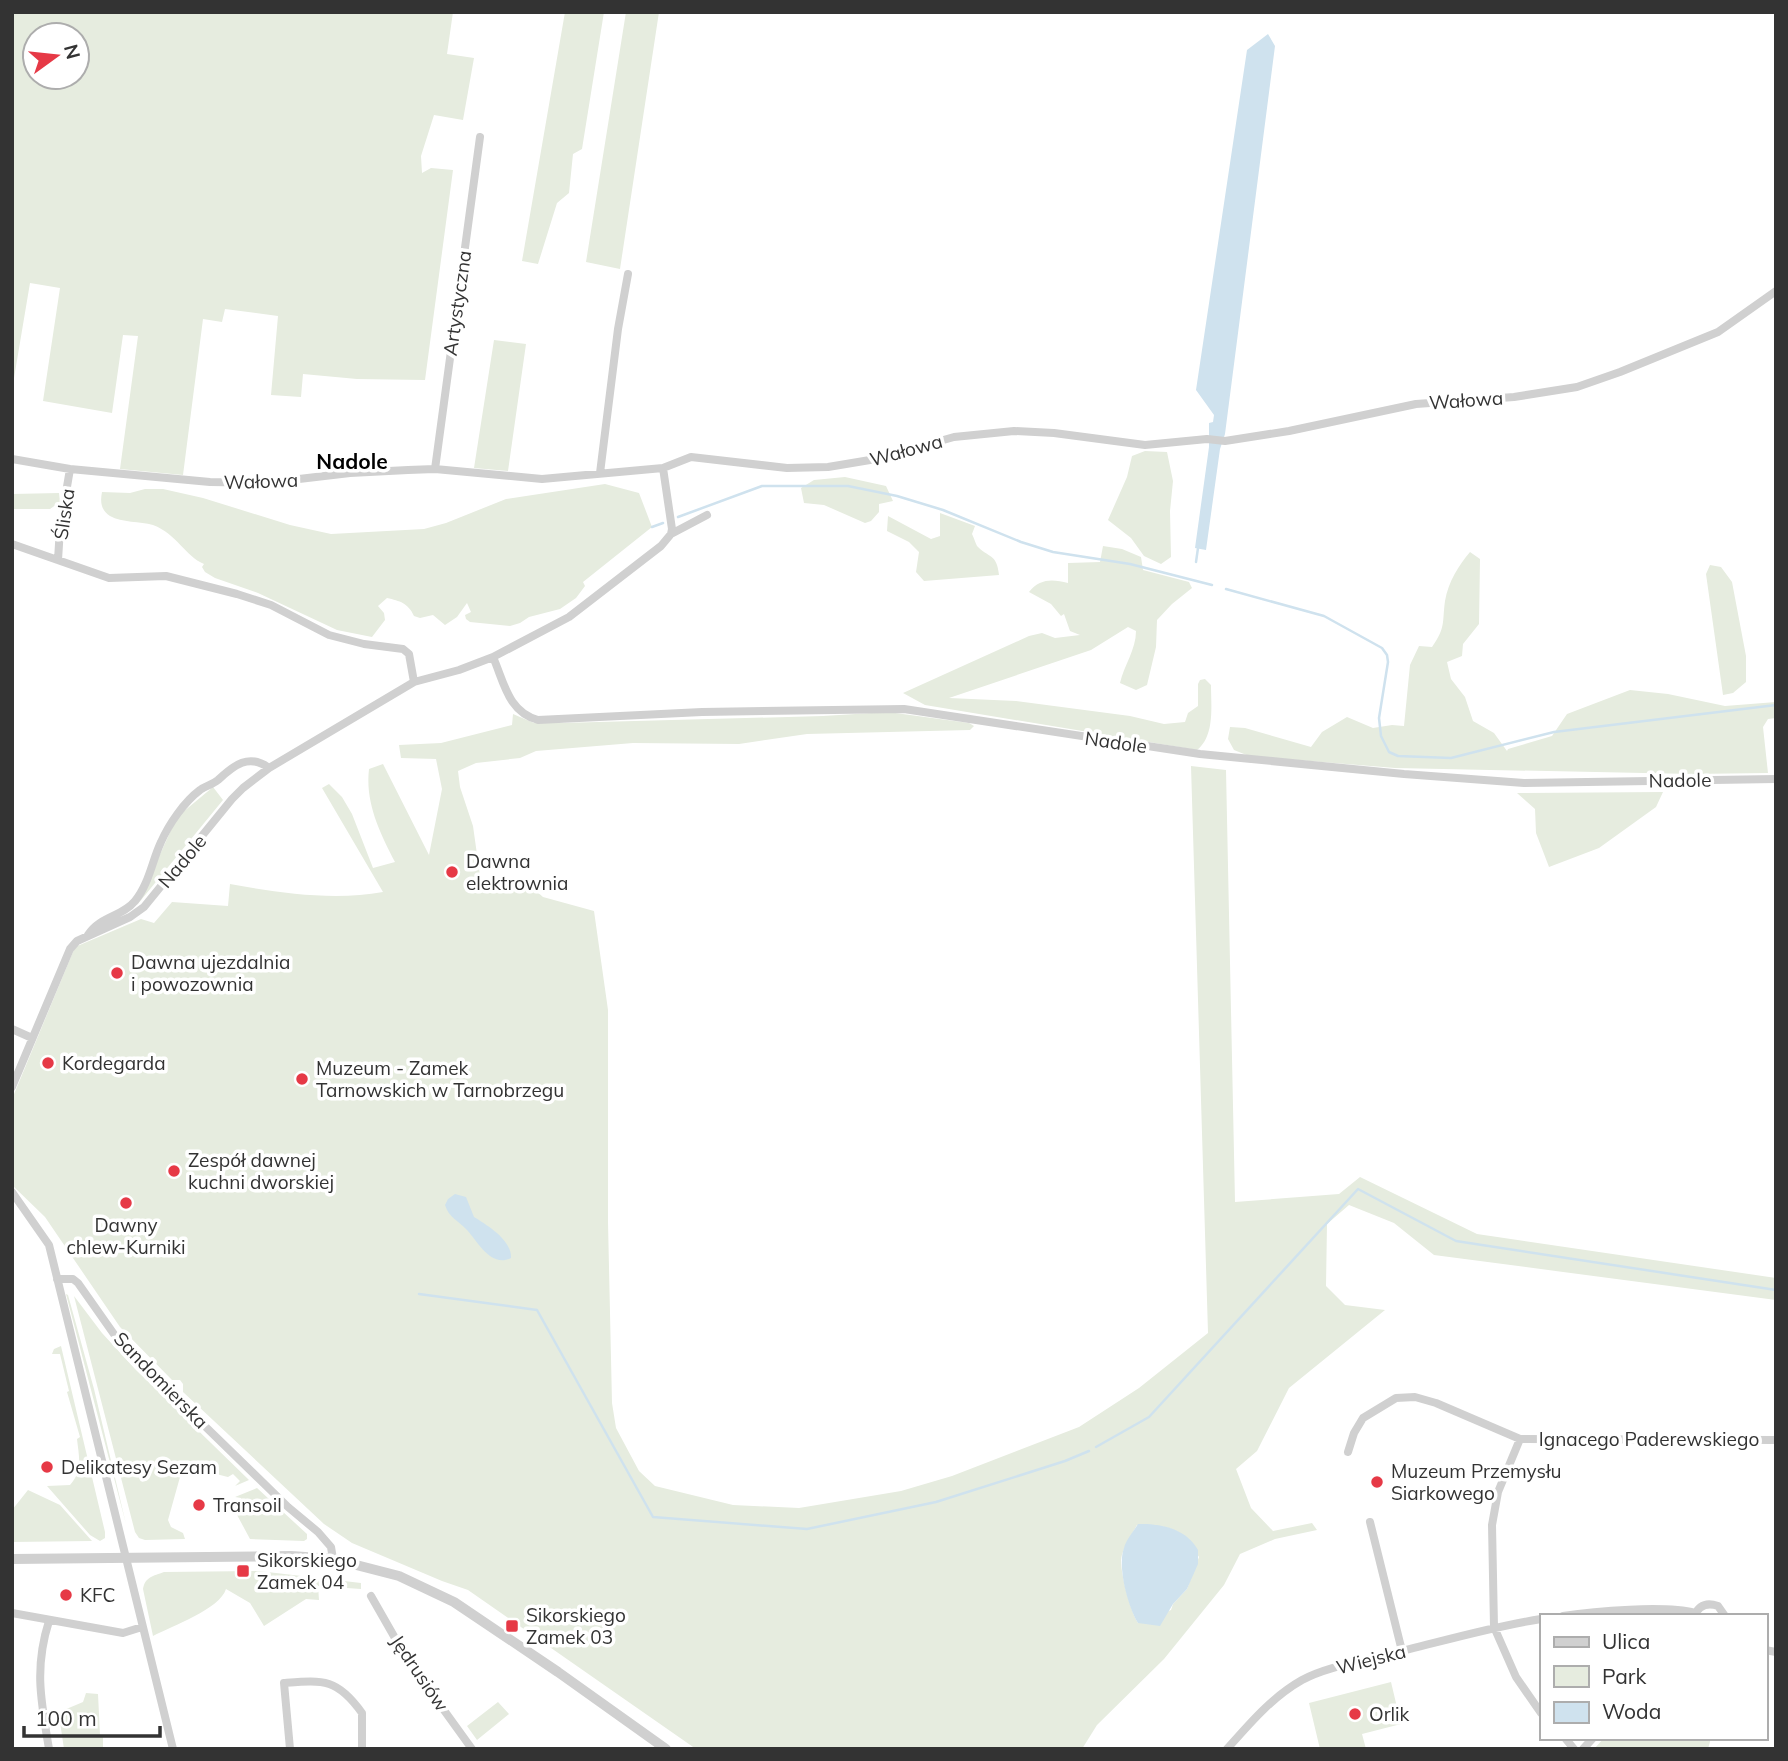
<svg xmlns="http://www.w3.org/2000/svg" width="1788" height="1761" viewBox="0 0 1788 1761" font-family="Mulish,sans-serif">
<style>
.green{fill:#e6ecdf;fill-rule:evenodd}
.water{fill:#cfe2ee}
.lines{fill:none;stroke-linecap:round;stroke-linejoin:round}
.stream{stroke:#cfe2ee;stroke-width:2.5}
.minor{stroke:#d0d0d0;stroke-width:8}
.tertiary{stroke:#d0d0d0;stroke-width:10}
.poi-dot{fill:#e63946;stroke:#fff;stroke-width:2.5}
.labels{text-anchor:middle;stroke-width:7;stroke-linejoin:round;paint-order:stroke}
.street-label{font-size:19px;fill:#333;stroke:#fff}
.poi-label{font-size:19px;fill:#333;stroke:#fff;text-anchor:start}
.neighbourhood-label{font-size:21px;font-weight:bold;fill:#000;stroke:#fff}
</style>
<rect width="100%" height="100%" fill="#fff"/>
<!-- green -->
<path class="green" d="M12 12H453L447 54 474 58 463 120 434 115 421 156 422 173 431 168 453 170 425 380 357 379 303 374 301 397 271 395 278 316 225 309 222 322 203 319 183 475 120 469 138 336 123 335 112 413 43 401 60 288 30 283 12 390ZM35 35H77V77H35Z
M565 12H604L582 149 573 154 569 193 557 203 538 264 522 261Z
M626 12H659L620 269 586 262Z
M494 340 526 344 508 471 474 468Z
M1145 451 1167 452 1173 481 1170 511 1171 557 1161 564 1144 556 1131 538 1108 520 1127 477 1132 456Z
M845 477 886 486 893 501 879 504V512L871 521 865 523 824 505 804 503 801 488 814 480Z
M605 484 639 493 652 527 583 582 585 586 576 598 560 609 529 617 520 623 510 626 470 622 466 619 465 615 471 612 467 603 457 617 445 625 433 615 420 618 414 616C408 603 400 601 387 598L378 606 384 613 385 620 372 637 337 630 258 593 215 578 205 572 202 567 204 564C185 556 177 534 153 525 140 521 122 523 110 516 101 510 100 502 102 492L130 493 145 489H163L203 498 290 525 331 534 424 529 446 523 506 499Z
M59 493 60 502 50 509H12V494Z
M940 513 975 526 972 534C974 538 975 542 977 546 988 558 997 553 999 575L924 581 916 572 919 552 909 542 887 531 888 516 931 539 940 536Z
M1103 546 1122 549 1141 557 1143 570 1189 582 1192 588 1172 604 1157 620 1156 647 1147 685 1136 690 1120 683C1124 665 1136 650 1136 631L1128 627 1091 650 949 698 1016 701 1130 716 1164 724 1185 722 1188 713 1198 706V684L1200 680 1205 679 1211 685C1211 706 1215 736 1197 750L925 705 903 693 1029 636 1042 633 1055 638 1080 635 1070 631 1064 614 1061 616 1051 604 1029 592C1040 578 1053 579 1068 583V563L1100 562Z
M1470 552 1480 559 1479 624 1463 644 1462 656 1447 662 1451 679 1465 697 1473 721 1494 733 1507 751 1508 749 1552 736 1567 714 1630 690 1668 694 1725 706 1776 702V718L1768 719 1763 727 1768 773 1692 774 1395 768 1249 756 1234 750 1228 739 1230 727 1245 728 1311 747 1322 732 1347 717 1373 728 1392 725 1404 726 1410 665 1419 646 1432 647C1446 627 1442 623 1445 601 1448 582 1459 565 1470 552Z
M1710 565 1721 567 1732 582 1746 656V682L1733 693 1723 695 1706 574Z
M888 712 969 723 974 726 970 730 807 734 739 744 633 743 536 751 520 758 476 763 458 771 460 787 473 826 482 890C499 888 531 884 543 897L594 911 608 1010V1222L612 1403 616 1428 639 1471 655 1486 733 1505 799 1508 901 1491 952 1476 1079 1427 1139 1388 1208 1333 1191 766 1226 770 1235 1202 1339 1194 1360 1177 1477 1234 1776 1278V1300L1434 1255 1394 1223 1349 1205 1327 1224 1326 1286 1345 1305 1385 1310 1289 1388 1257 1451 1236 1469 1251 1508 1273 1531 1312 1523 1317 1530 1275 1539 1240 1554 1224 1585 1164 1659 1097 1725 1082 1749H696L468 1590 442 1581 352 1543 324 1524 183 1392V1384L180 1380H172L120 1327 45 1217 12 1185V1099L75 947 141 919 154 923 172 902 228 906 230 884C278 893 334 901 383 892L322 788 329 784 342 797 352 814 373 868 395 862C380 833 365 803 369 769L383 764 429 855 442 789 436 759 401 758 399 745 441 743 512 725 513 714 534 723H561L823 716ZM1137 1525C1173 1526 1180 1527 1199 1557L1187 1589 1173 1604 1171 1610 1138 1623C1130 1610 1121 1575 1121 1560 1122 1549 1132 1534 1137 1525Z
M213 787 223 800 137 905 177 817Z
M1663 792 1656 807 1599 848 1549 867 1536 833 1535 809 1517 793Z
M66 1294 68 1295 94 1389 126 1524Z
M74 1296 102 1333 135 1369 249 1480 235 1486 240 1481 233 1474 228 1477 216 1474 214 1477 191 1474 180 1477 168 1520 171 1527 183 1533 185 1539 145 1540 139 1538 135 1532Z
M61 1346 105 1532V1538L100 1541 90 1535 47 1486 70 1485C83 1471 79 1457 77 1439L80 1437 67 1392 69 1391 60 1354H52L54 1349Z
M257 1488 307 1534V1539L304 1541 250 1539 236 1513 239 1511 237 1507H234L235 1504H241V1498L235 1497Z
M28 1490 60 1505 92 1541 12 1542V1510Z
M259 1571 361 1583V1589L318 1586 319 1600 306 1599 264 1626 250 1603 226 1589C220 1609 172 1626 153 1636L143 1589C145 1577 153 1576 164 1572Z
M1391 1682 1401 1724 1362 1734 1366 1749H1320L1309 1703Z
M86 1693 98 1694 100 1735H103V1749H64L60 1722H64V1710L83 1702Z
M498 1702 509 1714 477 1740 467 1726Z
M1604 1738H1711L1708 1749H1594Z"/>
<!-- water -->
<path class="water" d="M1268 34 1275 46 1225 434 1220 449 1206 550 1195 548 1209 447V423L1213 422 1214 415 1196 390 1247 50Z
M455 1194 466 1197 474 1217C487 1225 512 1240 511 1258 491 1268 478 1242 467 1230 459 1221 449 1218 445 1205L448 1199Z
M1138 1524C1160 1523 1187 1529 1198 1550V1564L1187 1589 1173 1604 1160 1626 1138 1623C1128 1607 1117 1566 1124 1548 1126 1540 1133 1532 1138 1524Z"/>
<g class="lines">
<!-- stream -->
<path class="stream" d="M678 517 762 486H848L897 496 943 510 1021 542 1053 552 1130 564 1212 585
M652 527 663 523
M1196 562 1198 548
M1226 589 1324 616 1382 648 1387 655 1388 662 1379 718 1381 736 1389 752 1398 756 1451 758 1554 732 1776 705
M419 1294 537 1310 653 1517 807 1529 936 1502 1065 1461 1089 1451
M1096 1447 1149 1417 1358 1189 1456 1241 1776 1290"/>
<!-- minor -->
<path class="minor" d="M12 459 70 469 210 482 265 483 350 473 408 470 435 469 542 479 663 468 691 457 787 468 828 467 876 459 954 437 1014 431 1054 433 1145 445 1207 439 1225 441 1289 431 1416 404 1514 397 1577 387 1620 372 1718 332 1776 291
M435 469 480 137
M600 473 618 329 628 274
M671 534 707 515
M12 544 109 578 166 576 237 594 271 605 329 635 364 644 403 649 409 654 414 682
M58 560 60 528 70 469
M493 657C504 682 508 712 538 720L702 712 904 709 1200 754 1404 774 1524 783 1776 779
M88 935C100 916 122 917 135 901 149 884 152 861 161 842 169 824 184 802 200 790 205 786 212 785 218 780 234 765 249 753 269 768
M12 1029 32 1038
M12 1087 70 949 77 941 130 917 144 907 232 799 243 788 269 768 414 682 459 670 493 657 569 617 661 546 671 534 672 529 663 468
M12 1192 49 1245 173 1749
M57 1279H73L78 1283 116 1337 141 1364 288 1507 318 1532 331 1547 333 1559
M1520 1439 1498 1492 1492 1525 1494 1627 1516 1677 1541 1713
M1348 1452 1354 1433 1363 1418 1396 1398 1415 1397 1436 1403 1520 1439 1776 1440
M1370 1522 1402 1651
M371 1596 407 1659 472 1749
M12 1613 123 1633 142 1627
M1563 1616C1594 1611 1666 1605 1695 1613
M1694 1616C1699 1605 1707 1602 1718 1606L1725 1616
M49 1621C34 1668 41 1701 49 1749
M1765 1650 1776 1652
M1565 1738 1574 1749
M290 1749 284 1683C323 1680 337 1678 362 1713V1749
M1227 1749C1250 1723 1272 1697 1302 1680 1328 1666 1361 1662 1390 1654 1440 1642 1490 1627 1541 1619
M1583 1749 1593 1738"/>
<!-- tertiary -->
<path class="tertiary" d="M12 1559 291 1556 333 1559 399 1576 454 1602 558 1672 666 1749"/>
</g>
<!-- markers -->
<g class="poi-dot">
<circle cx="452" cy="872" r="7"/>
<circle cx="117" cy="973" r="7"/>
<circle cx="48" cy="1063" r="7"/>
<circle cx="302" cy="1079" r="7"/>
<circle cx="174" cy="1171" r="7"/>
<circle cx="126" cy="1203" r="7"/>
<circle cx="47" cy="1467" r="7"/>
<circle cx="1377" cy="1482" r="7"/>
<circle cx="199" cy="1505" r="7"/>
<rect x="236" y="1564" width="14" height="14" rx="3.5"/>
<circle cx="66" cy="1595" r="7"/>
<rect x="505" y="1619" width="14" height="14" rx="3.5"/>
<circle cx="1355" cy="1714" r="7"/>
</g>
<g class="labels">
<!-- street labels -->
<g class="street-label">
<text transform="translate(457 303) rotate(-82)" y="7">Artystyczna</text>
<text transform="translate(1466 400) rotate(-4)" y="7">Wałowa</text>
<text transform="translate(906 450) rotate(-15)" y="7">Wałowa</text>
<text transform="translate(261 481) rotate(-2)" y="7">Wałowa</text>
<text transform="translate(64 514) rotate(-82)" y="7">Śliska</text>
<text transform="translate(1116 742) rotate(8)" y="7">Nadole</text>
<text transform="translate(1680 780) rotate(-1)" y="7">Nadole</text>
<text transform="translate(182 861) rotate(-50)" y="7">Nadole</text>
<text transform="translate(161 1380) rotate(46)" y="7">Sandomierska</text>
<text x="1649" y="1446">Ignacego Paderewskiego</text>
<text transform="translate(1371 1659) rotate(-14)" y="7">Wiejska</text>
<text transform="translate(420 1673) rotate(56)" y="7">Jędrusiów</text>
</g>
<!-- poi labels -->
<g class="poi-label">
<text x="466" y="868">Dawna<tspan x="466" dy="22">elektrownia</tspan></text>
<text x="131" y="969">Dawna ujezdalnia<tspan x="131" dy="22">i powozownia</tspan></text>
<text x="62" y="1070">Kordegarda</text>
<text x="316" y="1075">Muzeum - Zamek<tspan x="316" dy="22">Tarnowskich w Tarnobrzegu</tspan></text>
<text x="188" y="1167">Zespół dawnej<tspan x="188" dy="22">kuchni dworskiej</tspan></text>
<text x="126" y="1232" text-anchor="middle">Dawny<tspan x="126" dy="22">chlew-Kurniki</tspan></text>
<text x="61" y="1474">Delikatesy Sezam</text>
<text x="1391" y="1478">Muzeum Przemysłu<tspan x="1391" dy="22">Siarkowego</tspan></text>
<text x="213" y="1512">Transoil</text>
<text x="257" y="1567">Sikorskiego<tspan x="257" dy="22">Zamek 04</tspan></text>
<text x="80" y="1602">KFC</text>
<text x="526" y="1622">Sikorskiego<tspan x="526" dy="22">Zamek 03</tspan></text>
<text x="1369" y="1721">Orlik</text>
</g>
<!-- neighbourhood labels -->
<g class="neighbourhood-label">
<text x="352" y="469">Nadole</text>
</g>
</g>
<!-- border -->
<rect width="1788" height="1761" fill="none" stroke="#333333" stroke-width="28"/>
<!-- legend -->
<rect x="1540" y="1614" width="228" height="126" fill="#ffffff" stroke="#adadad" stroke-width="2"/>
<rect x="1554" y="1637" width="35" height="10" fill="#d0d0d0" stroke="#adadad" stroke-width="2"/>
<text x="1602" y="1649" font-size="21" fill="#333333">Ulica</text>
<rect x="1554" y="1666" width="35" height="21" fill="#e6ecdf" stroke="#adadad" stroke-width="2"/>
<text x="1602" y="1684" font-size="21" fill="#333333">Park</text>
<rect x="1554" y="1702" width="35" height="21" fill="#cfe2ee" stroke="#adadad" stroke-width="2"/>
<text x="1602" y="1719" font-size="21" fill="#333333">Woda</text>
<!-- north arrow -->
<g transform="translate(56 56) rotate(75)"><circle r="33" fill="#ffffff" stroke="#adadad" stroke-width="2"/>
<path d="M0-5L12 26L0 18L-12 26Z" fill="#e63946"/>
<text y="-10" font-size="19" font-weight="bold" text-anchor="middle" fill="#333333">N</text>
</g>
<!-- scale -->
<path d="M24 1726v10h136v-10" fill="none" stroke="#333333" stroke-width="3.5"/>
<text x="35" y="1726" font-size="21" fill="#333333" stroke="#ffffff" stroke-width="5" paint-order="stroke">100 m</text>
</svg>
